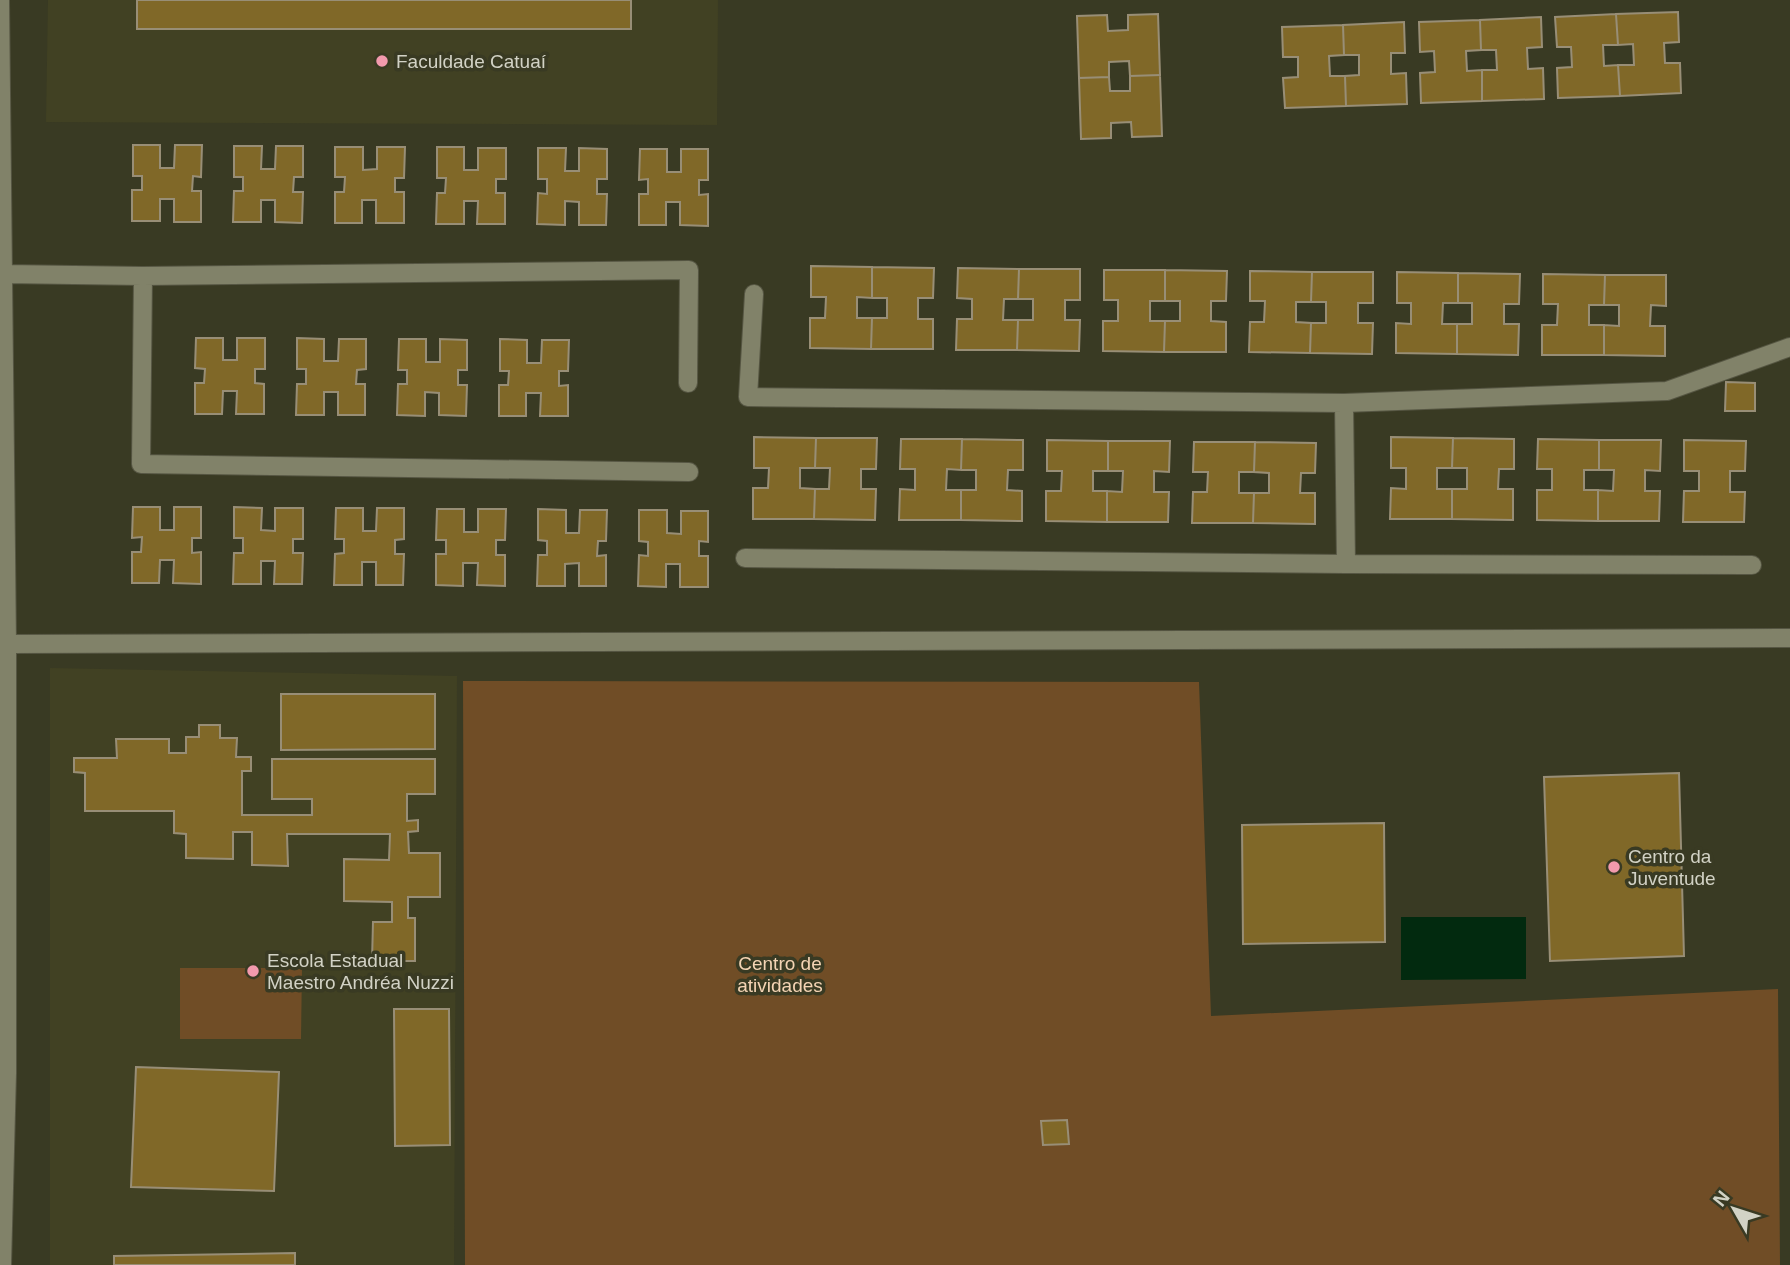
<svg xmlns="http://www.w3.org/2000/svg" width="1790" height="1265" viewBox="0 0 1790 1265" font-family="Helvetica,sans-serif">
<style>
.built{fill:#414123}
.green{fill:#704d26}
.water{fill:#022a0f}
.building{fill:#806828;stroke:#988e76;stroke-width:2}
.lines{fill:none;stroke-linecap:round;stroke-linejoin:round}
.street-casing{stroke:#565643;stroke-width:20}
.street{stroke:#818269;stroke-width:18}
.poi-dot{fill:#f29aad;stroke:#393a23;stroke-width:2.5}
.labels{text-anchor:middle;stroke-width:7;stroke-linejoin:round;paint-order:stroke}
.poi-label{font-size:19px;fill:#d2d2c5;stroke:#393a23;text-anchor:start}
.park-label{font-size:19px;fill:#f4d4b4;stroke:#393a23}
</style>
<rect width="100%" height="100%" fill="#393a23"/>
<!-- built -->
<path class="built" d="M48 0H718L717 125 46 122Z
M50 668 457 676 454 1265H50Z"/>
<!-- green -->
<path class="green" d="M463 681 1199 682 1211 1016 1778 989 1780 1265H465Z
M180 968H302L301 1039H180Z"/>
<!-- water -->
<path class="water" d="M1401 917H1526V979L1401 980Z"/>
<!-- building -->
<path class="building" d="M137 0H631V29H137Z
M1678 12 1679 42 1664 43 1665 63H1680L1681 93 1620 96 1618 65H1634L1633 44 1618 45 1616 14Z
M1158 14 1160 75 1130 76 1129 61 1109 62V77L1079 78 1077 16 1107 15 1108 31 1128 30V15Z
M1616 14 1618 45H1603L1604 66 1618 65 1620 96 1558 98 1557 68 1572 67 1571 47H1557L1555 17Z
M1541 17 1542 47 1527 48 1528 69 1543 68 1544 99 1482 101V70H1497L1496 50H1481L1480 20Z
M1480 20 1481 50 1466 51 1467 71 1482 70V101L1421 103 1420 73 1435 72 1434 51 1420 52 1419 22Z
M1404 22 1405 53H1391V74L1406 73 1407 104 1346 106 1345 76 1359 75V55H1344L1343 25Z
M1343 25 1344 55 1329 56 1330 76H1345L1346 106 1285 108 1283 78 1298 77V57H1283L1282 27Z
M1160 75 1162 136 1132 137 1131 122 1111 123V138L1081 139 1079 78 1109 77 1110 91H1130V76Z
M133 145H160V168H174L175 145H202L201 177 193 176 192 191H201V222H174V199H160V221H132V190H142V176H133Z
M234 146H262L261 169H275L276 146H303V177H294L293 192H303L302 223 275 222V200H261V222H233L234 191H243V177H234Z
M335 147H363V170L377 169V147H405L404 178H395V192H404V223H376V200H362V223H335V192H344L345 177H335Z
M437 147H464V170H478V148H506V179H496V193H505V224H477L478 201H464V224H436L437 193H445L446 178H437Z
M538 148H566L565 171H579V148L607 149V179H597V194H607L606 225H579V202L565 201V225L537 224 538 193 547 194V179H538Z
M640 149H667V172H681V149H708V180H699V195L708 194V226L680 225V202H666V225H639V194H648V179L639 180Z
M811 266 872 267V298L857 297V318H872L871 349 810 348V318H825L826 297H811Z
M872 267 934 268 933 298H918V319H933V349H871L872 318H887V298H872Z
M958 268 1019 269 1018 299H1004L1003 320H1018L1017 350H956L957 319H972V299L957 298Z
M1019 269H1080V300H1065V320H1080L1079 351 1017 350 1018 320H1033V299H1018Z
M1104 270H1165V301H1150V321H1165L1164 352 1103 351V321H1118V300H1104Z
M1165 270 1227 271 1226 301H1211V321L1226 322V352H1164L1165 321H1180V301H1165Z
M1250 271 1312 272 1311 302H1296V322L1311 323 1310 353 1249 352 1250 322H1264L1265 301H1250Z
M1312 272H1373V303H1358V323H1373L1372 354 1310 353 1311 323H1326V302H1311Z
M1397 272 1458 273V303H1443L1442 324H1457V354L1396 353V323L1411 324V303H1397Z
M1458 273 1520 274 1519 304H1504V324H1519L1518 355 1457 354V324H1472V303H1458Z
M1543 274 1605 275 1604 305H1589V325H1604V355H1542V325H1557L1558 304H1543Z
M1605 275H1666V306L1651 305 1650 326H1665V356L1604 355V325L1619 326V305H1604Z
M196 338H223V360H237V338H265V369H255V383L264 384V414H236L237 391H223L222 414H195V383H204L205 369 195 368Z
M297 338 324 339V361H338L339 339H366V369L357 370 356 384H365V415H338V392H324V415H296L297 384H306V369H297Z
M399 339H426V362H440V339L467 340V370H458V385H467L466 416 439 415V393L425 392V416L397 415 398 384H407V370H398Z
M500 339 527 340V363H541L542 340H569L568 371H559V386L568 385V416H540L541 393H526V416H499V385H508L509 371H500Z
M1726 382 1755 383V411H1725Z
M754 437 816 438 815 468H800V488L815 489 814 519H753V488H768L769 468H754Z
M1391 437 1453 438 1452 468H1437V489H1452V519H1390L1391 488 1406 489V468H1391Z
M816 438H877L876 469H861V489H876L875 520 814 519 815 489H829L830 468H815Z
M1453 438 1514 439V469H1499L1498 489H1513V520L1452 519V489H1467V468H1452Z
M901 439H962L961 470 947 469 946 490H961V520H899L900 489 915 490V469H900Z
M962 439 1023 440V470H1008L1007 490 1022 491V521L961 520V490H976V470H961Z
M1538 439 1599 440V470H1584V490H1598V521L1537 520V490H1552V469H1537Z
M1047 440 1108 441V471H1093V491H1107V522L1046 521V491H1061L1062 471H1047Z
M1599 440H1661L1660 471 1645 470V491H1660L1659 521H1598V490L1613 491 1614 470H1599Z
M1684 440 1746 441 1745 471H1730V492H1745L1744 522H1683L1684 491H1699V471H1684Z
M1108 441H1170L1169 472 1154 471V492H1169L1168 522H1107V491L1122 492 1123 471H1108Z
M1194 442H1255L1254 472H1239V493H1254L1253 523H1192L1193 492H1207L1208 472H1193Z
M1255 442 1316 443 1315 473H1301L1300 493H1315V524L1253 523 1254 493H1269V473L1254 472Z
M133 507H160V530H174V507H201V538H192V553L201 552V584L173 583 174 560H160L159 583H132V552H141L142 537 132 538Z
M234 507 262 508 261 530 275 531V508H303V539H293V553H303L302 584H274L275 561H261V584H233L234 553H243V538H234Z
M336 508H363V531H376L377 508H404V539L395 540V554H404L403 585H376V562H362V585H334L335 554 344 553V539H335Z
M437 509H464V532H478V509H506L505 540H496V555H505V586L477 585 478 563H463V586L436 585V554H446V540H436Z
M538 509 566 510V533H579L580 510H607L606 541H598L597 556 606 555V586H579V563L565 564V586H537L538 555H547V541L538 540Z
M639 510H667V533L681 534V511H708V542L699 541V556H708V587H680V564H666V587L638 586 639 555 648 556V542L639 541Z
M281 694H435V749L281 750Z
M199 725H220V738H237L236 757H251V771H242V815H312V799H272V759H435V794H407V821L418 820V831L408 832 409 853H440V897H408V918H415V961H372L373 922H392V902L344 901V859L389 860 390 834H287L288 866 252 865V832H233V859L186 858V834L174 833V811H85V773L74 772V758H117L116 739H169V753H186V737H199Z
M1679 773 1684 956 1550 961 1544 777Z
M1384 823 1385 942 1243 944 1242 825Z
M394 1009H449L450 1145 395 1146Z
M136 1067 279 1072 274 1191 131 1187Z
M1067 1120 1069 1144 1043 1145 1041 1121Z
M295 1253V1265H114V1256Z"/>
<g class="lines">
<defs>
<path id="street" d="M0 0 7 644V1073L2 1265
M5 274 143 276 689 270 688 383
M143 276 141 464 689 472
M754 294 748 397 1344 403 1667 391 1790 347
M1344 403 1346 564
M745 558 1346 564 1752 565
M7 644 1790 638"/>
</defs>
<!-- street casing -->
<use href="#street" class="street-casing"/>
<!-- street -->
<use href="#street" class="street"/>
</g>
<!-- markers -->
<g class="poi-dot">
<circle cx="382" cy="61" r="7"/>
<circle cx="1614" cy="867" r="7"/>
<circle cx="253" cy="971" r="7"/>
</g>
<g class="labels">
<!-- poi labels -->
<g class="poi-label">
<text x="396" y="68">Faculdade Catuaí</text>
<text x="1628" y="863">Centro da<tspan x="1628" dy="22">Juventude</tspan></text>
<text x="267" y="967">Escola Estadual<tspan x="267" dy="22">Maestro Andréa Nuzzi</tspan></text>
</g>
<!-- park labels -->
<g class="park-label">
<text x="780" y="970">Centro de<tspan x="780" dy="22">atividades</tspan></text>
</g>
</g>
<!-- north arrow -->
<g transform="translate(1734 1209) rotate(309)" stroke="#393a23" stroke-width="5" paint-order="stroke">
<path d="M0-5L12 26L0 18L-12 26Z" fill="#d2d2c5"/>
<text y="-10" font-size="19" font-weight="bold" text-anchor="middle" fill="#d2d2c5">N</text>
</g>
</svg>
